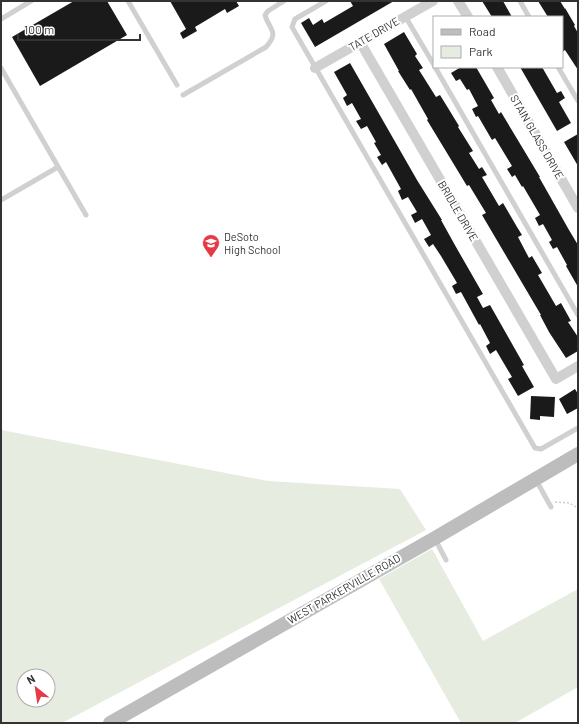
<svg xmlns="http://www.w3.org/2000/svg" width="579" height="724" viewBox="0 0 579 724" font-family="Barlow,sans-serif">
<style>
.green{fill:#e6ecdf;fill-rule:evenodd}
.building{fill:#1a1a1a}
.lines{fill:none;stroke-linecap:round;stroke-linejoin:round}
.path{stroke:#cdcdcd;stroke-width:1.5;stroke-dasharray:2 2;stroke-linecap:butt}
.service{stroke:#d0d0d0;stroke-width:5}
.minor{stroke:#d0d0d0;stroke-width:10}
.secondary{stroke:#bdbdbd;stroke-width:14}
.labels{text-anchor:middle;stroke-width:4;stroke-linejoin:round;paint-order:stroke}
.street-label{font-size:11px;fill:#333;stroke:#fff}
.poi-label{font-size:11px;fill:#333;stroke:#fff;text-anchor:start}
</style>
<rect width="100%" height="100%" fill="#fff"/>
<!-- green -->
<path class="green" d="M1 430 268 481 400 489 426 530 62 723H1ZM24 676H48V700H24Z
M432 549 483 641 578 589V687L515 723H461L379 579Z"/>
<!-- building -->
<path class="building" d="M74 1H107L127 35 40 86 12 37Z
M170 1H236L239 6 227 13 225 9 195 27 197 31 183 39 180 33 186 29Z
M350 1H394L315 47 301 23 309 18 313 25 322 19 324 23 353 6Z
M482 1H503L512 17H492Z
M538 1H560L565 9V8L575 25 574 26 578 33V70L565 50 562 52V17H548Z
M404 32 417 54 415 56 423 68 419 70 436 97 440 95 448 108 459 126 458 127 473 151 469 153 479 169 482 167 487 175 482 177 499 206 503 203 517 227 522 235 518 237 529 258 532 256 542 273 538 275 556 306 561 303 571 321 568 322 578 337V351L566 358 549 332 540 315H541L482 215 486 213 469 185 467 186 427 120 428 119 411 89 410 90 398 71H399L384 44Z
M350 63 417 180 442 220H441L456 247 483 294 477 297 483 308 490 305 524 365 522 366 534 387 518 396 508 379 512 377 496 350 490 354 486 346 490 343 480 324 479 325 461 292 456 294 452 286 457 283 441 256 433 244 429 247 424 239 431 235 422 219 415 223 411 215 417 212 408 197 402 200 398 191 401 189 386 162 382 165 377 157 381 155 374 143 376 142 367 126 361 129 356 121 361 119 352 103 347 106 343 98 347 95 334 72Z
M461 67H476L494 98 491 100 499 114 501 112 540 177H539L569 230 578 245V287L566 266 567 265 557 247 553 249 549 242 552 240 543 224 539 226 535 218 540 215 523 186 522 187 515 175 512 177 507 169 512 166 495 138 492 140 478 116 476 117 472 109 478 106 469 89 467 90 460 79 456 81 451 73Z
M520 67H542L557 93 561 91 565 98 559 102 571 123 557 131Z
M578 134V166L564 142Z
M575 389 578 394V408L567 414 559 399Z
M531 396 555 397 554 417 540 416V420L530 419Z"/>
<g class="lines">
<!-- path -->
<path class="path" d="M555 502 569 503 578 508"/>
<!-- service -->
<path class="service" d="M128 1 177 85
M326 1 295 19 292 27 535 448 541 449 578 428
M520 1 529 17
M405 16 434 65
M1 19 31 1
M435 67 578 315
M558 67 578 101
M1 68 86 215
M183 95 266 47C280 31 269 30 265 15L268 11 284 1
M1 200 58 167
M536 480 551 507
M435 539 446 560"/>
<!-- minor -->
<path class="minor" d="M458 1 468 17
M360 42 556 379 578 366
M497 67 578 208
M315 68 433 1"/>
<!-- secondary -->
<path class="secondary" d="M110 723 435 538 578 454"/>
</g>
<!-- icons -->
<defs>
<symbol id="school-pin" viewBox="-11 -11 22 30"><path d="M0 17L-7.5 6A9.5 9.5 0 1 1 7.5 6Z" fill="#e63946" stroke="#fff"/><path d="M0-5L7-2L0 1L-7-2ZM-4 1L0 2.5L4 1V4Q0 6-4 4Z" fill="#fff"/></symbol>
</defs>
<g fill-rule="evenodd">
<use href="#school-pin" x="201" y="233" width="20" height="27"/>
</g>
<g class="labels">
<!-- street labels -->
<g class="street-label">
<text transform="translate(374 34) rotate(-30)" y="4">TATE DRIVE</text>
<text transform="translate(537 137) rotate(60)" y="4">STAIN GLASS DRIVE</text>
<text transform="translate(458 211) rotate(60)" y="4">BRIDLE DRIVE</text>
<text transform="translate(344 589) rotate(-30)" y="4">WEST PARKERVILLE ROAD</text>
</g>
<!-- poi labels -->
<g class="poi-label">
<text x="224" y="241">DeSoto<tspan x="224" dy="13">High School</tspan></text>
</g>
</g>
<!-- border -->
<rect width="579" height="724" fill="none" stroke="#333333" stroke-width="4"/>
<!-- legend -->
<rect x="433" y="16" width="130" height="52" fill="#ffffff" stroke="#adadad"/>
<rect x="441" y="29" width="20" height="6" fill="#bdbdbd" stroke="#adadad"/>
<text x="469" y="36" font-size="12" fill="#333333">Road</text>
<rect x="441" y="46" width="20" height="12" fill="#e6ecdf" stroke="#adadad"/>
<text x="469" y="56" font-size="12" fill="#333333">Park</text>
<!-- north arrow -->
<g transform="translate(36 688) rotate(330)"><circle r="19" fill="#ffffff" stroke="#adadad"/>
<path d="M0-3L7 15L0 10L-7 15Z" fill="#e63946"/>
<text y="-6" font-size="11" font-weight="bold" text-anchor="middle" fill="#333333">N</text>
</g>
<!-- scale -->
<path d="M18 34v6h122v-6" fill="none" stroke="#333333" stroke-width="2"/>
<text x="24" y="34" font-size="12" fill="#333333" stroke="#ffffff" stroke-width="3" paint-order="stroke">100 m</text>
</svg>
